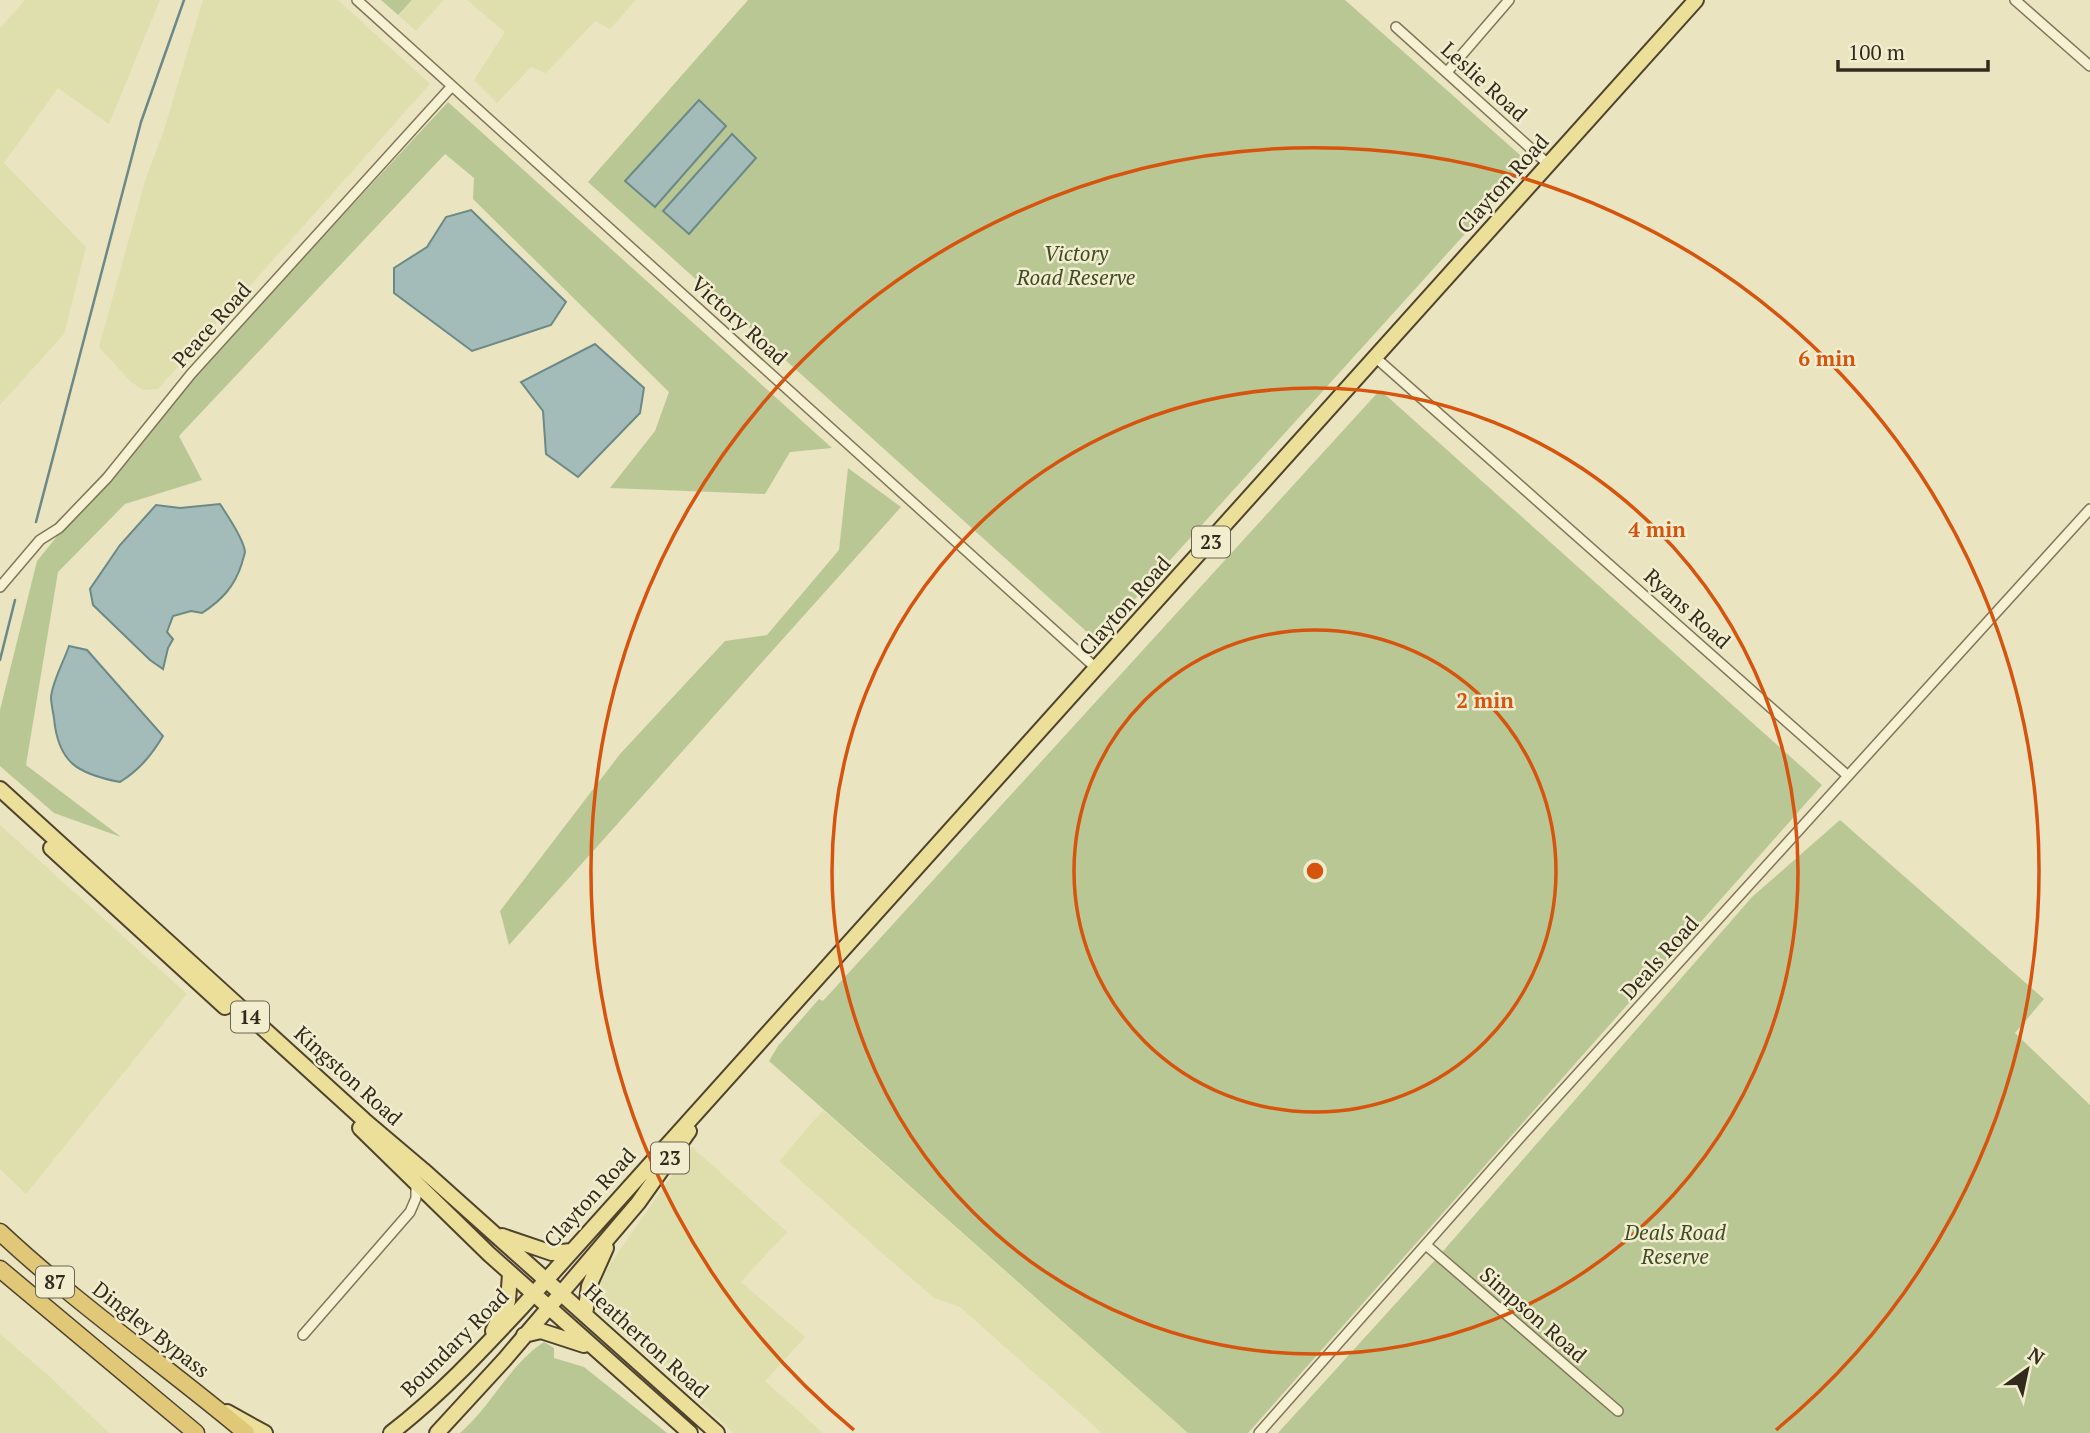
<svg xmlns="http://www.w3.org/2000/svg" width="2090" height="1433" viewBox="0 0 2090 1433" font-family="'PT Serif',serif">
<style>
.farmland{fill:#dfdfae}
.green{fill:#b9c795}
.water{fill:#a3bcb9;stroke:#6b8986;stroke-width:2}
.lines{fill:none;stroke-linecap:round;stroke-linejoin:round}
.stream{stroke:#6b8986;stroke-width:2.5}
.minor-casing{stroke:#81755a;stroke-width:12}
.primary-casing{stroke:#4f432e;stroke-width:18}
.trunk-casing{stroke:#4f432e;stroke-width:19}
.minor{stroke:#f6f1d3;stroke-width:9}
.primary{stroke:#ebdf9a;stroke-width:14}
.trunk{stroke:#e0c878;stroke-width:16}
.ring{fill:none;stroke:#d6540e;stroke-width:3.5}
.labels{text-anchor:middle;stroke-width:5;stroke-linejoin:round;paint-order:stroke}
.shield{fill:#f2edcf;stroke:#6c6552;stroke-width:2}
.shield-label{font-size:19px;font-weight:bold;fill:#322b1d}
.street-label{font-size:21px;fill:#322b1d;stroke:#f2edcf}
.park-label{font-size:21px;font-style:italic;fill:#3d4d25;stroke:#f2edcf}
.centre{fill:#d6540e;stroke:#f2edcf;stroke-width:3.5}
.ring-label{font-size:21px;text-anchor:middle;font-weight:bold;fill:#d6540e;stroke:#f2edcf;stroke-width:5;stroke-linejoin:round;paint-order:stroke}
</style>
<rect width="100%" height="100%" fill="#eae4c0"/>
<!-- farmland -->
<path class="farmland" d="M25 0H160L109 124 58 88 4 163 86 247 64 334 0 405V28Z
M203 0H338L430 84 158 389 143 390 131 382 99 347 145 181 164 130Z
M412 0H444L416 31 398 15Z
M467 0H636L610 29 595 21 546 73 531 67 497 103 474 80 505 32Z
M0 825 187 994 26 1194 0 1169Z
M823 1110 868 1150 1188 1433H1102L960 1307 934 1298 883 1254 779 1161Z
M692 1147 787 1232 741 1282 805 1337 765 1381 823 1433H734L601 1315 595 1304 605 1271Z
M0 1334 49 1376 109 1433H0Z"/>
<!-- green -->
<path class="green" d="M381 0H412L398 15Z
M748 0H1345L1529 163 1097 641 588 182Z
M448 102 832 448 790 452 765 494 610 488 655 431 669 392 473 199 474 178 445 154 179 436 202 480 125 504 58 572 26 765 121 837 54 813 0 766V710L37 561 146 427Z
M1380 390 1822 785 1248 1433H1188L769 1061 778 1046 819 999 823 1001Z
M848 468 901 507 509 945 500 911 620 754 725 641 767 635 839 550Z
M1840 820 2044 999 2015 1033 2090 1105V1433H1278L1437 1258 1752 897Z
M544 1342 554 1348V1358L584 1367 667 1433H460C491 1406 510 1364 544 1342Z"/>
<!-- water -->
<path class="water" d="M699 100 726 126 655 207 625 181Z
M732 134 756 158 689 234 663 211Z
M471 210 566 302 551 325 472 351 394 293V268L427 247 446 217Z
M595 344 644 388 640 413 578 477 546 454 543 411 521 382Z
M220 504C227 515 244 539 245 552 245 553 242 562 242 563 235 586 222 600 202 613L191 611 173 616 167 632 173 639 168 648 163 669 150 660 93 605 90 589 120 545 156 505 180 508Z
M69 646 87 650 163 736C151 756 139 770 120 782 78 774 58 763 54 718 53 712 51 703 51 697 53 680 64 661 69 646Z"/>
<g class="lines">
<!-- stream -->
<path class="stream" d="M36 522 141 122 184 0
M0 660 15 600"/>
<defs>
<path id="minor" d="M357 0 1097 669
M2015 0 2090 66
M1396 27 1548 164
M1447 72 1509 0
M1376 358 1848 776
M0 587 40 540 59 528 107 478 191 374 452 86
M1426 1245 1618 1411
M303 1335 410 1212 416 1198V1183
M1259 1433 1526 1131 2090 509"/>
<path id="primary" d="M0 789 364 1120 423 1170 717 1433
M51 848 225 1007
M360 1128 489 1254 690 1433
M502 1236 552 1253 571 1251
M585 1315 589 1286 606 1248
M493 1331 508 1301 510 1274
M524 1335 541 1331 584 1345
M227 1412 265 1433
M391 1433C439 1396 480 1352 521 1308L1696 0
M437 1433 505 1359 638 1203 689 1131"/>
<path id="trunk" d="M0 1232C78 1305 165 1365 246 1433
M0 1269 196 1433"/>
</defs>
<!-- minor casing -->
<use href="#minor" class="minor-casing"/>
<!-- primary casing -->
<use href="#primary" class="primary-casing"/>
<!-- trunk casing -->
<use href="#trunk" class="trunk-casing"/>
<!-- minor -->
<use href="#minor" class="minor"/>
<!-- primary -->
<use href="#primary" class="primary"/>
<!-- trunk -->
<use href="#trunk" class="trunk"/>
</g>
<!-- distance rings -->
<g class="ring">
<circle cx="1315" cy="871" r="241"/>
<circle cx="1315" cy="871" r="483"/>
<path d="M854 1430A724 724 0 1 1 1776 1430"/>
</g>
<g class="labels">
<!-- shield labels -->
<g class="shield">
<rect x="1192" y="526.5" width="38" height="31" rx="5"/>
<rect x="231" y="1001.5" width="38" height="31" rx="5"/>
<rect x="651" y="1142.5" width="38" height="31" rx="5"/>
<rect x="36" y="1266.5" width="38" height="31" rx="5"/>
</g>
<g class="shield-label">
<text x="1211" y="549">23</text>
<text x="250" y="1024">14</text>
<text x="670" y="1165">23</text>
<text x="55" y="1289">87</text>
</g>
<!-- street labels -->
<g class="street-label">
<text transform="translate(1484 82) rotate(42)" y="7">Leslie Road</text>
<text transform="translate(1503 184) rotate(-48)" y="7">Clayton Road</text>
<text transform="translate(739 321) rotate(42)" y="7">Victory Road</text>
<text transform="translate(212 325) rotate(-48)" y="7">Peace Road</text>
<text transform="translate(1125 606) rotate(-48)" y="7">Clayton Road</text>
<text transform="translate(1687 609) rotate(42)" y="7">Ryans Road</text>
<text transform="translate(1660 958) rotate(-48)" y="7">Deals Road</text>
<text transform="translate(348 1076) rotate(42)" y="7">Kingston Road</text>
<text transform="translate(590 1198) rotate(-48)" y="7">Clayton Road</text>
<text transform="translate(1533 1315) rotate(41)" y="7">Simpson Road</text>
<text transform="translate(151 1330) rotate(38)" y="7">Dingley Bypass</text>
<text transform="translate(646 1341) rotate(42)" y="7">Heatherton Road</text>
<text transform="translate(455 1343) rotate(-45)" y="7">Boundary Road</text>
</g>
<!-- park labels -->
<g class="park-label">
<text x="1076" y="261">Victory<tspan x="1076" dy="24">Road Reserve</tspan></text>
<text x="1675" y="1240">Deals Road<tspan x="1675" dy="24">Reserve</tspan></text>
</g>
</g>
<circle cx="1315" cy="871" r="10" class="centre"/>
<g class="ring-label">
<text x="1827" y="366">6 min</text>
<text x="1657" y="537">4 min</text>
<text x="1485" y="708">2 min</text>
</g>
<!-- north arrow -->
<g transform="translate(2027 1370) rotate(33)" stroke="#f2edcf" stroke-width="5" paint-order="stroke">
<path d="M0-5L12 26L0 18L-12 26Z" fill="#322b1d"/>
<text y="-10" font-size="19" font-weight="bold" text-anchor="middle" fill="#322b1d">N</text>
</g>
<!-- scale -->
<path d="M1838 60v10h150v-10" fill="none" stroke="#322b1d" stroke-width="3.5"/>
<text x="1848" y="60" font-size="21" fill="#322b1d" stroke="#f2edcf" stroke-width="5" paint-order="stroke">100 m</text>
</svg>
